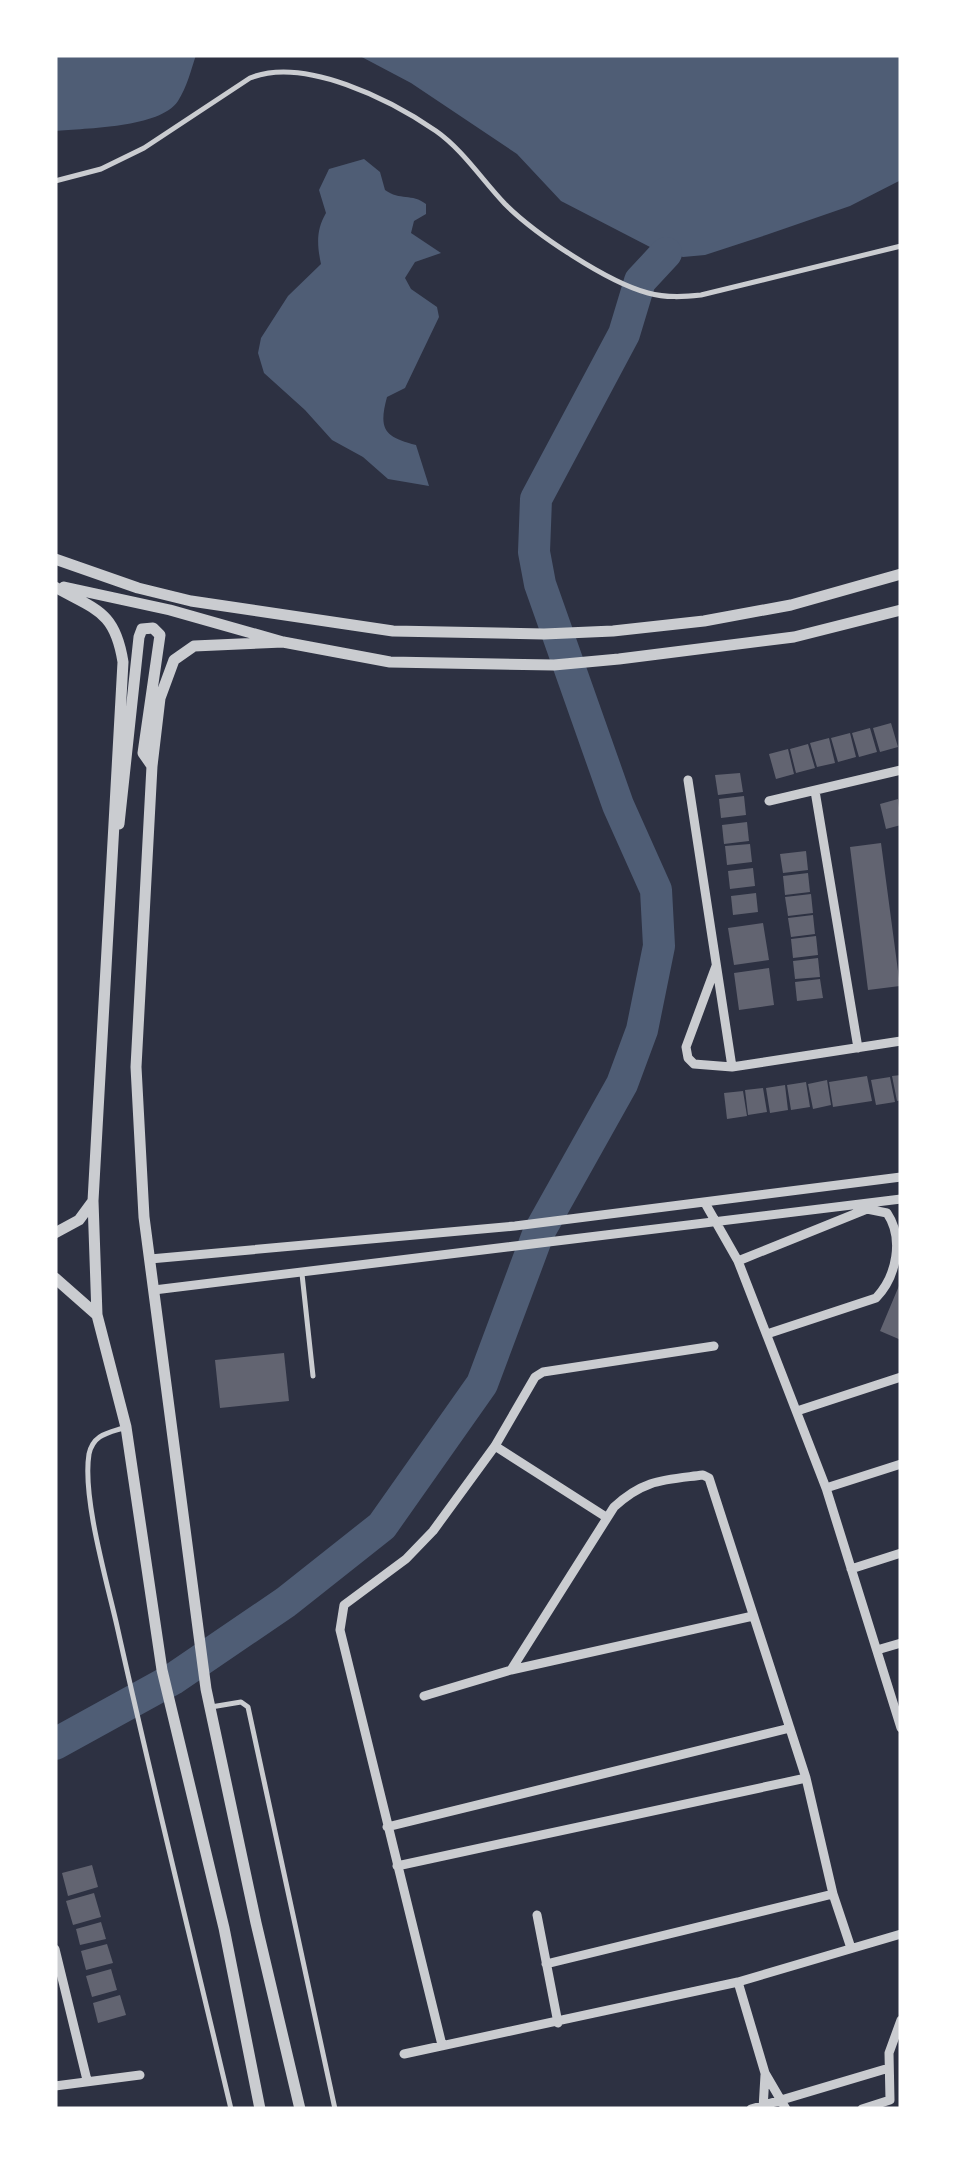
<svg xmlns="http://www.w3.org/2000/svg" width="956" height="2164" viewBox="0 0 956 2164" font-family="Helvetica,sans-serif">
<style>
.water{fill:#4f5d75}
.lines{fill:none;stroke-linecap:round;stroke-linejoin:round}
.river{stroke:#4f5d75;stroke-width:32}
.building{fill:#626471}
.service{stroke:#caccd0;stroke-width:5}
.minor{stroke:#caccd0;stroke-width:9}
.tertiary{stroke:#caccd0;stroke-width:11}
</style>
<rect width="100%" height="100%" fill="#2d3142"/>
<!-- water -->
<path class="water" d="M55 55H196C191 70 187 87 178 101 160 128 86 128 55 131Z
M358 55H901V180L850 206 766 235 705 255 683 257 650 247 561 201 517 154 411 83Z
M364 159 380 172 385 190C400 201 412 193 426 204V214L414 221 411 233 441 253 415 262 405 278 411 289 437 307 439 317 405 388 387 397C378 430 385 437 416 445L429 486 388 479 363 457 332 440 305 410 264 373 258 353 261 338 288 296 321 264C317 245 316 230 326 213L319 190 329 169Z"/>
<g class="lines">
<!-- river -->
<path class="river" d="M55 1744 173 1679 286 1602 382 1526 482 1384 538 1234 622 1084 642 1030 659 946 656 890 618 805 540 584 534 552 536 499 624 334 640 281 666 253"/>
</g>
<!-- building -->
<path class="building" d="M891 723 898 747 880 752 873 728Z
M870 728 877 752 859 757 852 733Z
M850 733 856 757 838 762 831 738Z
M829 738 835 763 817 767 810 743Z
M808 744 815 768 796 773 790 749Z
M788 749 794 774 776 779 769 754Z
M740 773 743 792 718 795 715 775Z
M744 796 746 815 721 818 719 799Z
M898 799 901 825 886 829 880 804Z
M747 822 749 841 724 844 722 825Z
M881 843 900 986 868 990 850 847Z
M750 844 752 862 727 865 725 846Z
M806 851 808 870 783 873 780 854Z
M753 868 755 886 730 889 728 871Z
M808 873 810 892 785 895 783 876Z
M756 893 758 912 733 915 731 896Z
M811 894 813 913 788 916 785 897Z
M813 915 815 934 791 937 788 918Z
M763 923 769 960 734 965 728 928Z
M816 936 818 955 793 958 791 939Z
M818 958 820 977 795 979 793 961Z
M769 968 774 1005 739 1010 734 973Z
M820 979 823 998 797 1001 795 982Z
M901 1075V1100L897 1101 892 1076Z
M867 1076 872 1101 833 1107 829 1082Z
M890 1077 895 1102 876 1105 871 1080Z
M827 1080 831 1105 813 1109 808 1084Z
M806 1082 810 1107 791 1110 787 1085Z
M785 1085 788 1110 770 1113 766 1088Z
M763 1088 767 1112 748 1115 745 1090Z
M743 1091 747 1116 727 1119 724 1093Z
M901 1281V1340L880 1331Z
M284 1353 289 1401 220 1408 215 1360Z
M92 1865 98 1887 68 1896 62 1873Z
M94 1893 101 1917 73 1925 66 1901Z
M101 1922 106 1939 80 1945 76 1929Z
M107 1944 113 1963 86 1970 81 1951Z
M111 1969 117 1990 92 1997 86 1976Z
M120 1995 126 2015 98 2023 93 2003Z"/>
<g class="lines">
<!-- service -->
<path class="service" d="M55 181 101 169 144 148 250 78C304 56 391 100 436 131 462 149 483 181 505 204 535 234 607 282 648 293 666 298 683 297 701 295L901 246
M302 1274 313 1376
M123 1428C107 1433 93 1435 89 1454 82 1497 107 1582 117 1626 153 1788 193 1948 231 2109
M211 1707 241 1702 248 1707 335 2109"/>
<!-- minor -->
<path class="minor" d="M688 780 732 1067
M815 791 858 1048
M769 801 901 770
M716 966 686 1047 688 1058 694 1064 732 1067 901 1041
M705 1203 738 1261 826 1488 901 1728
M150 1259 515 1226 901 1177
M738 1261 867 1209 887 1213C904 1238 897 1276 876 1298L767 1334
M154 1290 901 1199
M797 1411 901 1377
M495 1446 606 1517
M826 1488 901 1464
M851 1569 901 1553
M877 1650 901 1643
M511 1670 614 1507C644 1479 664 1480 703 1475L709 1478 806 1778 833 1894 851 1948
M424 1696 511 1670 753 1616
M387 1827 790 1728
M397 1866 806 1778
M537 1915 558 2023
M55 1949 87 2080
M546 1964 833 1894
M738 1982 765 2073 786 2109
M442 2045 340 1630 344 1605 406 1559 433 1531 495 1446 535 1377 543 1372 714 1346
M404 2054 738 1982 901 1934
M55 2086 140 2075
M751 2109 889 2068
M763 2109 765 2075
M862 2109 890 2100 889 2053 901 2020"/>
<!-- tertiary -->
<path class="tertiary" d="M55 559 138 588 191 601 393 631 544 634 613 631 704 621 791 605 901 574
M55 587C96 610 115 611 123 662L93 1201 97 1315 126 1427 162 1670 224 1928 260 2109
M64 587 170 610 283 642 390 662 554 665 619 659 794 637 901 610
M283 642 194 646 174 660 160 698 152 766 136 1067 144 1217 206 1689 256 1923 300 2109
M119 824 139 637 142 629 153 628 160 635 143 753 152 766
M55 1233 79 1220 93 1201
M55 1278 97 1315"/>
</g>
<!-- border -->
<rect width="956" height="2164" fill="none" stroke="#ffffff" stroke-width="115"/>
</svg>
